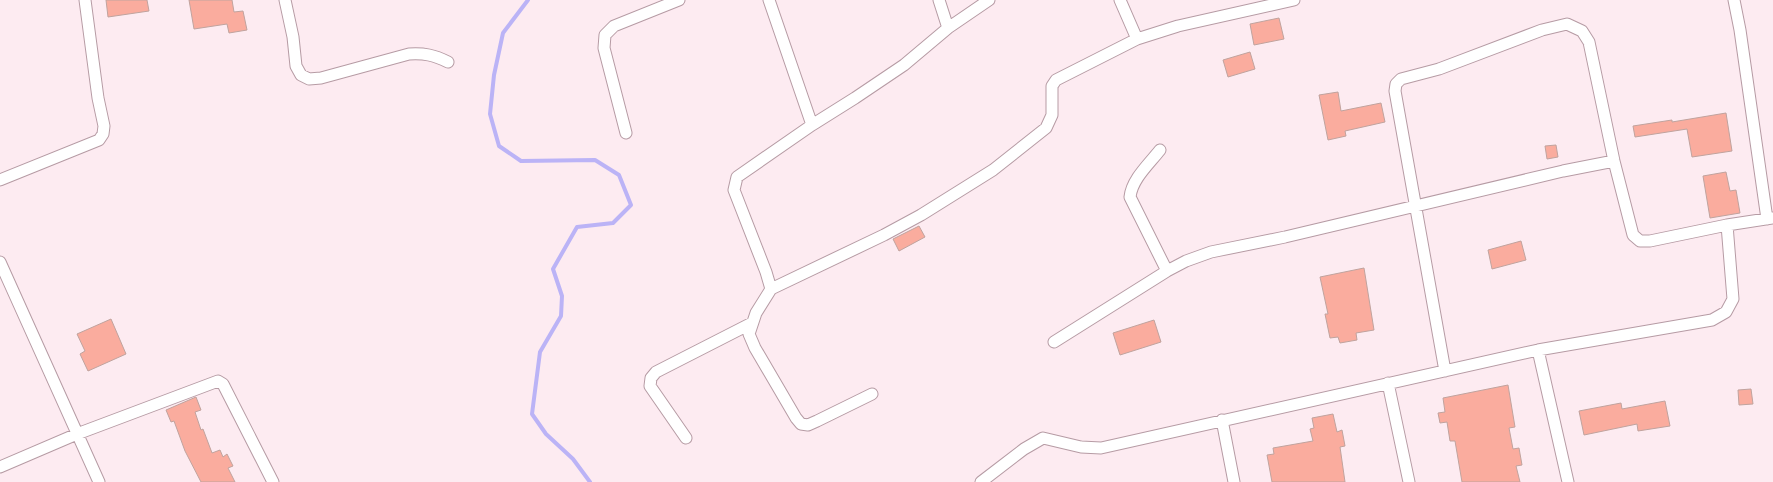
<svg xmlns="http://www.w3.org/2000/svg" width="1773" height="482" viewBox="0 0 1773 482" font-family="Quicksand,sans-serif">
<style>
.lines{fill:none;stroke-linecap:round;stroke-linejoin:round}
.stream{stroke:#bbb3f6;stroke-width:4}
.building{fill:#faac9e;stroke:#c0a39e}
.minor-casing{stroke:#b69ba4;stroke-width:13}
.minor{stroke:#fff;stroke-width:11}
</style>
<rect width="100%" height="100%" fill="#fdebf1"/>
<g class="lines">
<!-- stream -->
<path class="stream" d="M528 0 503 33 494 75 490 114 499 146 521 161 595 160 619 175 631 205 613 223 577 227 553 269 562 296 561 316 540 352 532 414 546 434 573 459 590 482"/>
</g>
<!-- building -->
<path class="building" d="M106 0H147L149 11 108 17Z
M189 0H232L234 12 243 11 247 30 229 33 227 24 194 29Z
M1279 18 1284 39 1254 45 1250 24Z
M1250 52 1255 69 1228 77 1223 60Z
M1338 92 1341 111 1381 103 1385 122 1345 131 1346 136 1328 140 1319 95Z
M1726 113 1732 151 1692 157 1687 129 1635 137 1633 126 1672 120V122Z
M1556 145 1558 157 1547 159 1545 146Z
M1726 172 1730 191 1736 190 1740 213 1710 218 1703 176Z
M919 226 925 237 899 251 893 239Z
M1521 241 1526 260 1492 269 1488 250Z
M1364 268 1374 330 1356 333 1357 340 1340 343 1338 337 1330 338 1325 314H1328L1320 277Z
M111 319 126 354 88 371 80 354 85 351 77 334Z
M1154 320 1161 342 1120 355 1113 333Z
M1508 385 1515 427 1509 428 1513 449 1519 448 1522 465 1516 466 1520 482H1462L1455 441H1450L1447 422 1440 423 1438 413 1445 412 1443 398Z
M1751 389 1753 404 1739 405 1738 390Z
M196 397 201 410 195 412 201 430 203 429 212 453 220 450 223 457 227 454 233 466 228 468 235 482H201L185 451 174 421 171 422 166 410Z
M1665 401 1670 426 1638 431 1637 424 1584 435 1579 411 1621 403 1622 409Z
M1333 414 1337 432 1342 430 1345 446 1340 447 1345 482H1272L1267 455 1274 454 1273 448 1313 441 1310 429 1314 428 1312 418Z"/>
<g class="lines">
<defs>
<path id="minor" d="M285 0 293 37 296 66 301 75 309 79 321 78 409 54C424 53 434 55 448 62
M769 0 812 125
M939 0 948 28
M1120 0 1137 39
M1734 0 1740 30 1767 219
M626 133 604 48 605 35 614 26 679 0
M1160 150C1149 164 1132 179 1130 197L1167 271
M0 180 99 140 103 134 104 126 98 98 85 0
M0 262 99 482
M771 289 766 272 734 190 737 177 812 125 855 98 904 65 948 28 989 0
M1054 342 1167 271 1186 261 1211 252 1285 237 1563 171 1614 161
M1538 350 1568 482
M1445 371 1395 91 1396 84 1401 79 1439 69 1542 30 1567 24 1582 31 1589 42 1614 161 1633 235 1640 241H1650L1727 225
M1388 383 1409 482
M872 394 817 421 808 425 801 424 796 418 755 348 749 334 756 313 771 289 884 235 921 215 993 170 1046 128 1052 115V86L1056 80 1137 39 1178 26 1294 0
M1222 420 1234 482
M686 438 650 386 651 378 656 372 752 323
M0 467 77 434 218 381 223 384 273 482
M981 482 1024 449 1043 438 1081 447 1101 448 1538 350 1712 320 1726 312 1733 299 1727 225 1773 218"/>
</defs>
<!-- minor casing -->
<use href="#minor" class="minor-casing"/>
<!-- minor -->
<use href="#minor" class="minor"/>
</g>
</svg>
